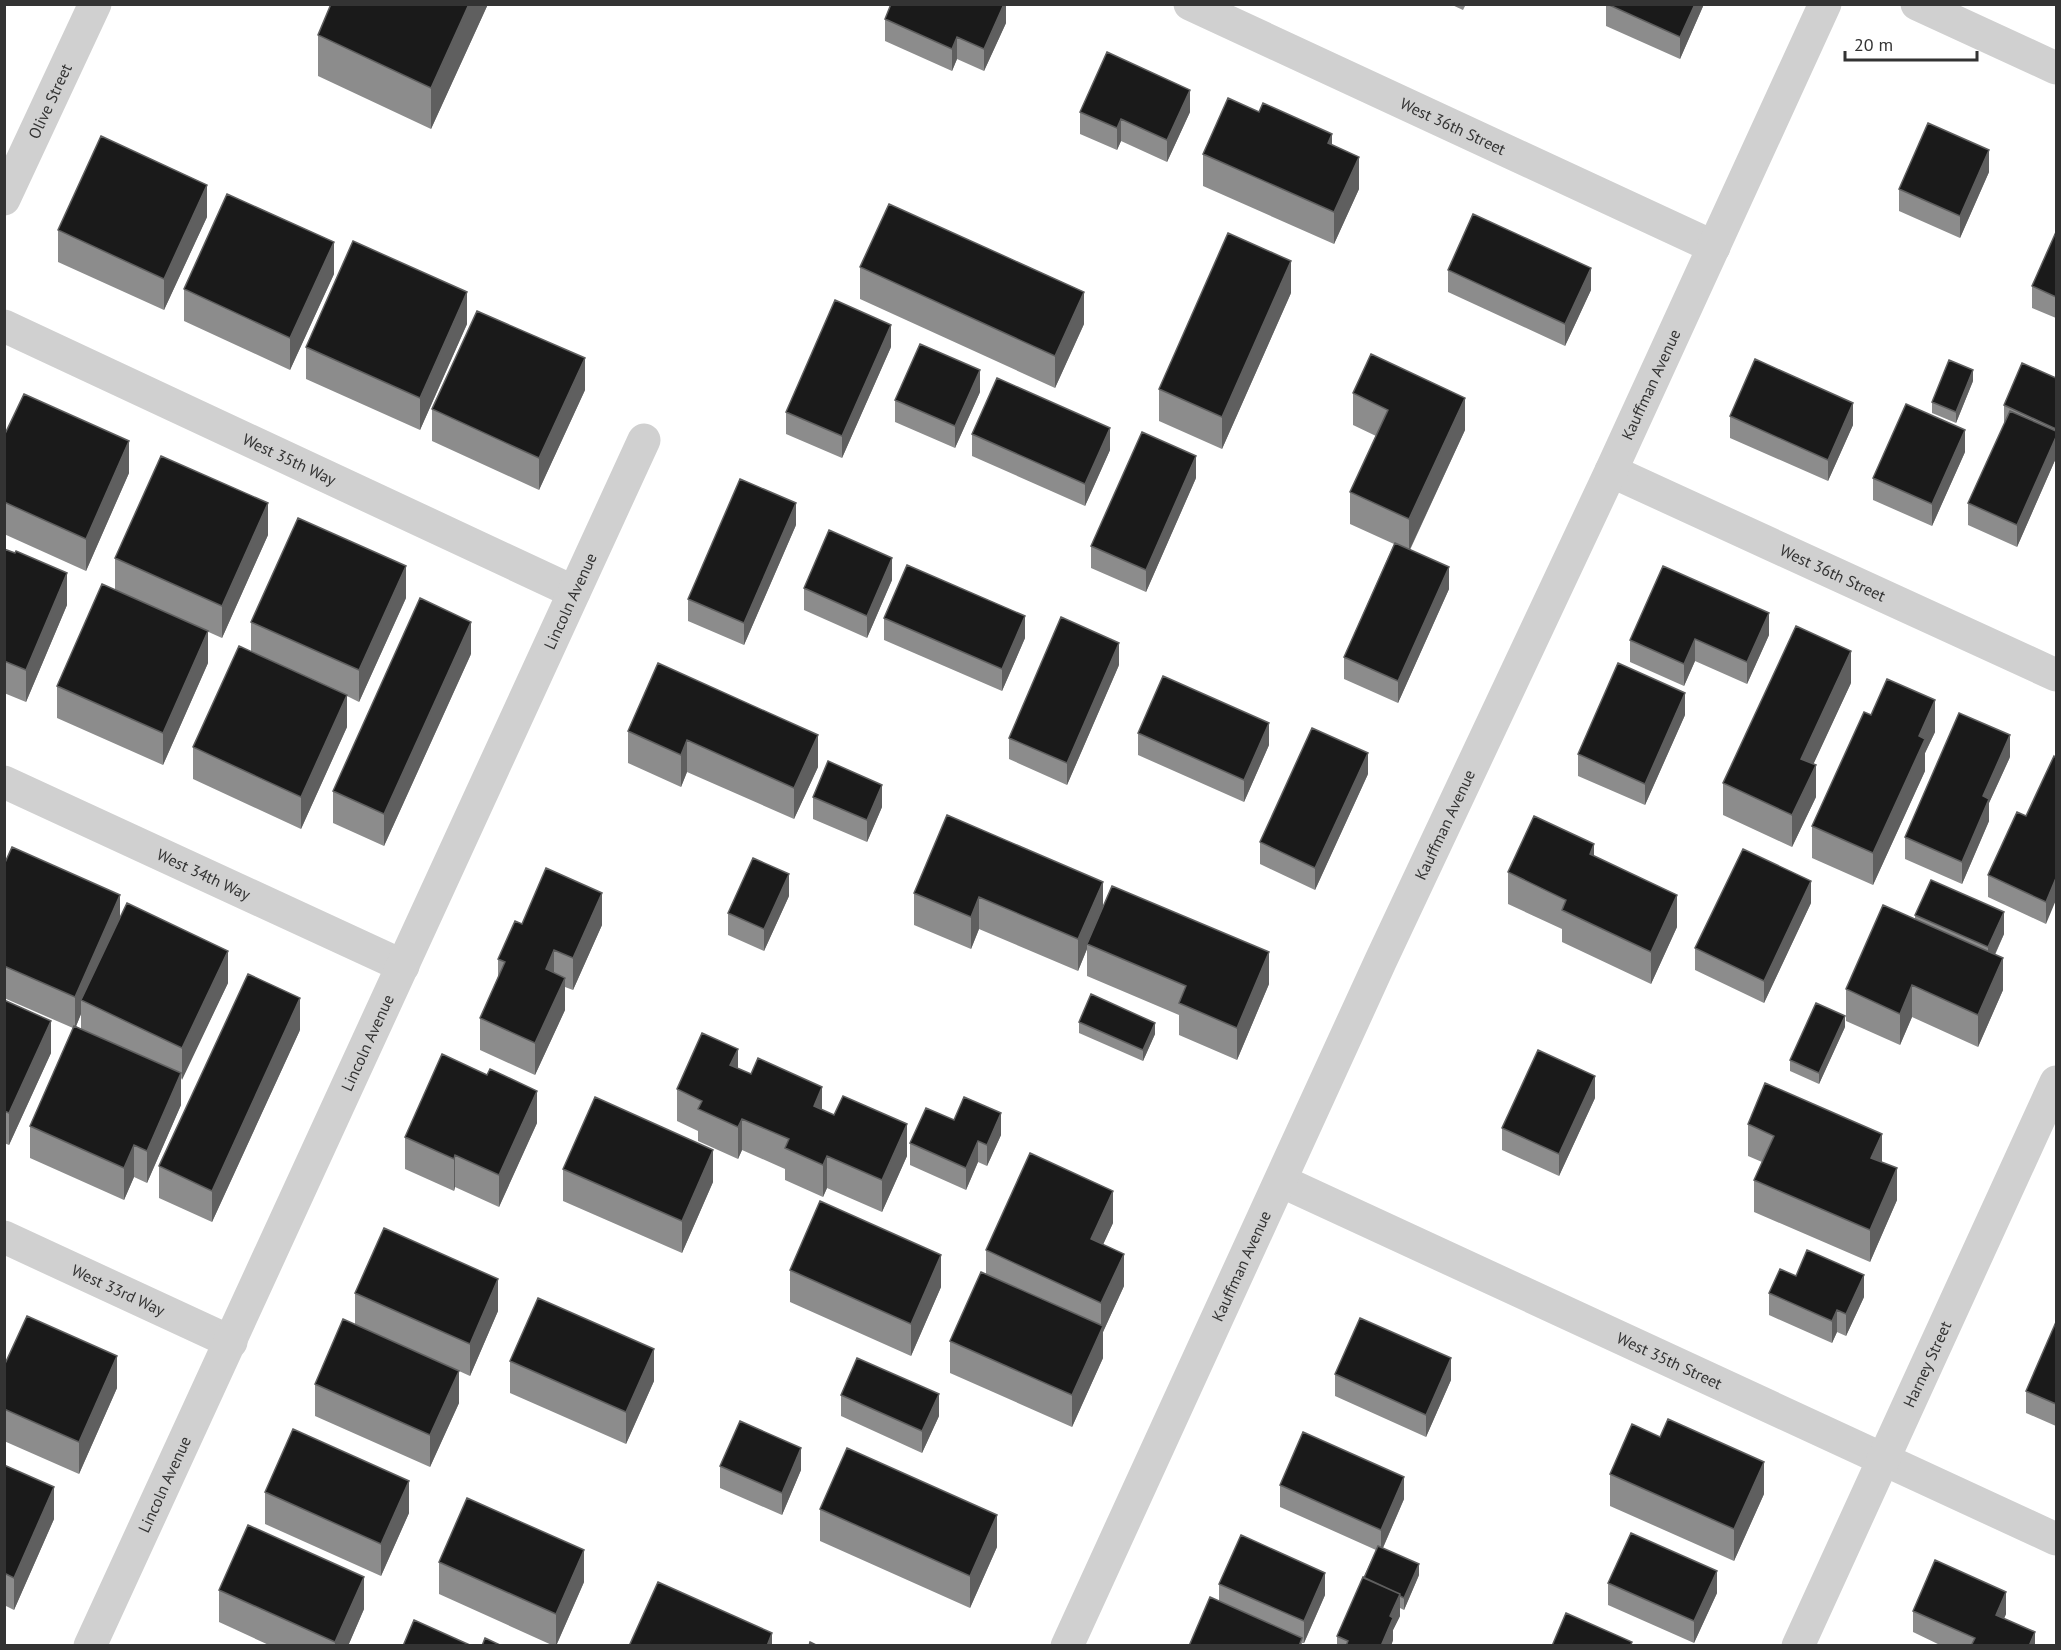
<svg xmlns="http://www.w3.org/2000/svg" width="2061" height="1650" viewBox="0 0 2061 1650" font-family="'PT Sans',sans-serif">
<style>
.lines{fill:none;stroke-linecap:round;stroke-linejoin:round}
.minor{stroke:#d0d0d0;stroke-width:33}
.wall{fill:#8c8c8c;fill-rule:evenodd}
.shaded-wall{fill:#5f5f5f}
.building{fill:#1a1a1a;stroke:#5f5f5f;stroke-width:1.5}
.labels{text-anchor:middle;stroke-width:6;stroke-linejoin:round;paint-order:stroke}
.street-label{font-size:16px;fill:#333;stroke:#fff}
</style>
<rect width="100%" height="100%" fill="#fff"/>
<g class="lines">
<!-- minor -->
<g class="minor">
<path id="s1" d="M1190 4 1714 247"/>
<path d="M1917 4 2056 68"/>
<path id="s2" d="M4 199 95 4"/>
<path id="s3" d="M4 326 574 592"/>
<path id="s4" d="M1611 471 2056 675"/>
<path id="s5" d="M4 782 403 966"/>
<path id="s6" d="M1281 1181 2056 1539"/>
<path id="s7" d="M4 1237 231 1342"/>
<path id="s8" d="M90 1646 644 440"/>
<path id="s9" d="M1067 1646 1381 960 1611 471 1825 4"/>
<path id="s10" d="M1798 1646 2056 1082"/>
</g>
</g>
<!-- wall -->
<path class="wall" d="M331 4H488L431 129 318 76V35Z
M1006 4V23L984 71 957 59 952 71 885 41V19Z
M1450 4H1466L1463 10Z
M1606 4H1704L1680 59 1606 26Z
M1080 112H1190L1167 162 1121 141 1117 150 1080 134Z
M1332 145 1359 189 1334 244 1203 186V154Z
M1989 172 1960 238 1899 211V189Z
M207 217 164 310 58 262V230Z
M2056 232V318L2032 308V286Z
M860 267 1084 324 1055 388 860 299Z
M1448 270 1591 290 1565 346 1448 292Z
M334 274 290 370 184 321V289Z
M1291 293 1222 449 1159 421V389Z
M467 324 420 430 306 379V347Z
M891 347 842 458 786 434V412Z
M2056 378V458L2017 547 1968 525V503L2004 425V405Z
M1973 381 1956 423 1932 413V402Z
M585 390 539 490 432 441V409Z
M980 392 955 448 895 422V400Z
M1353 393 1465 430 1410 550 1449 589 1398 703 1344 679V657L1394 544 1350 524V492L1376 436 1353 425Z
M1730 416 1853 425 1828 481 1730 438Z
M972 434 1110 450 1085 506 972 456Z
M4 436 129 473 86 571 4 534Z
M1965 452 1932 526 1873 500V478Z
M1196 478 1146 592 1091 568V546Z
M796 525 744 645 688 621V599Z
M268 535 222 638 115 590V558Z
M4 549 67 605 26 702 4 693Z
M892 580 867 638 804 610V588Z
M406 598 359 702 347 696V727L301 829 193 779V747L251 652V622Z
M884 618 1025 638 1002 691 884 640Z
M1769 635 1747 684 1695 661 1684 686 1630 662V640Z
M471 654 384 846 333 823V791Z
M208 663 163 765 57 718V686Z
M658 663 818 767 794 819 687 772 681 787 628 763V731Z
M1119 665 1067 785 1009 759V738Z
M1851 683 1813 764 1816 797 1792 847 1723 815V783Z
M1685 715 1645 805 1578 776V754Z
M1871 715 1935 732 1925 753V771L1873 885 1812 858V826Z
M1138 733 1269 745 1244 802 1138 755Z
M2010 757 1989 803V821L1962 884 1905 859V837Z
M2056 758 2046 924 1988 897V875L2026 816Z
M1368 774 1315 890 1260 864V842Z
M813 797 882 807 867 842 813 819Z
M947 815 1103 908 1269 984 1237 1060 1179 1035V1015L1087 976V949L1078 971 979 929 971 949 914 925V893Z
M1594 856 1677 927 1651 984 1562 942V929L1508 904V872Z
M4 865 120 918 228 983 181 1080V1105L147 1183 134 1177 124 1200 30 1158V1126L73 1028 4 998ZM81 1014V1029L76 1026Z
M789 896 764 951 728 935V913Z
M1811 903 1764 1003 1695 970V948Z
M1915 915 2004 934 1995 955 2003 990 1978 1047 1912 1017 1900 1045 1846 1021V989L1915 919Z
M522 924 602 925 573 990 565 987V1010L535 1075 480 1050V1018L498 977V959Z
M4 1000 51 1053 9 1145 4 1143Z
M1079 1022 1155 1034 1143 1061 1079 1033Z
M1845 1027 1819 1084 1790 1071V1060Z
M300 1030 212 1222 159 1198V1166Z
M738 1068 907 1156 882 1212 827 1188 823 1197 785 1180V1169L742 1150 738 1159 698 1141V1131L677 1121V1089Z
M1595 1098 1559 1176 1502 1150V1128Z
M954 1120 1001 1135 987 1166 978 1162 966 1190 910 1165V1143Z
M537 1123 499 1207 455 1187 454 1191 405 1169V1137Z
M1748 1124 1882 1162 1897 1200 1870 1262 1754 1212V1180L1762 1162 1748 1156Z
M563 1169 713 1182 682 1253 563 1201Z
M1113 1223 1103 1244 1124 1286 1103 1332V1358L1072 1427 950 1373V1341L986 1274V1250Z
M790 1270 941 1287 911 1356 790 1302Z
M1796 1276 1864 1297 1846 1336 1837 1332 1832 1343 1769 1315V1293Z
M355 1293 498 1311 470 1376 459 1371V1403L430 1467 315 1416V1384L355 1325Z
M2056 1322V1426L2026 1413V1391Z
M510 1361 654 1381 626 1444 510 1393Z
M4 1366 117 1388 79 1474 4 1441Z
M1335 1374 1451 1380 1426 1437 1335 1396Z
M841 1395 939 1416 922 1453 841 1416Z
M1660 1437 1764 1494 1734 1561 1610 1506V1474Z
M4 1465 54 1519 14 1610 4 1605Z
M720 1466 801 1470 782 1515 720 1488Z
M1280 1485 1404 1499 1383 1548 1419 1575 1404 1610 1400 1608V1616L1393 1630V1640L1391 1646H1337V1636L1376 1550 1280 1507Z
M265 1492 409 1513 381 1576 265 1524Z
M820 1509 997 1547 970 1608 820 1541Z
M439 1562 584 1582 556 1646H554L439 1594Z
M1608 1583 1717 1593 1694 1643 1608 1605Z
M1219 1584 1325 1595 1304 1643H1302V1646L1219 1601Z
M219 1590 364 1609 348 1646H271L219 1622Z
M1913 1611 2006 1614 2004 1618 2035 1646H1942L1913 1632Z"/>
<!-- shaded-wall -->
<path class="shaded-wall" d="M469 4H488L431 129V88Z
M1004 4H1006V23L984 71V49Z
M1695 4H1704L1680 59V37Z
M957 37V59L952 71V49Z
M1190 90V112L1167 162V140Z
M1121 119V141L1117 150V128Z
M1332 134V166L1328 143Z
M1989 150V172L1960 238V216Z
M1359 157V189L1334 244V212Z
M207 185V217L164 310V279Z
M334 242V274L290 370V338Z
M1291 261V293L1222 449V417Z
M1591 268V290L1565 346V324Z
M467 292V324L420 430V398Z
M1084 292V324L1055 388V356Z
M891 325V347L842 458V436Z
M585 358V390L539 490V458Z
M980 370V392L955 448V426Z
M1973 370V381L1956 423V412Z
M1465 398V430L1409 551V519Z
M1853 403V425L1828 481V460Z
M1110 428V450L1085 506V484Z
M1965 430V452L1932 526V504Z
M2056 437V458L2017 547V525Z
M129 441V473L86 571V539Z
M1196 456V478L1146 592V570Z
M268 503V535L222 638V606Z
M796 503V525L744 645V623Z
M892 558V580L867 638V616Z
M406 566V598L359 702V670Z
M1449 567V589L1398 703V681Z
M67 573V605L26 702V670Z
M1769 613V635L1747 684V662Z
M1025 616V638L1002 691V669Z
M471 622V654L384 846V814Z
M208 631V663L163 765V733Z
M1695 639V661L1684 686V664Z
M1119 643V665L1067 785V763Z
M1851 651V683L1801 791V759Z
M1685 693V715L1645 805V784Z
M347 695V727L301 829V797Z
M1935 700V732L1925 753V771L1873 885V853L1919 736Z
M1269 723V745L1244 802V780Z
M818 735V767L794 819V788Z
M2010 735V757L1989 803V821L1962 884V862L1983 796Z
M687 740V772L681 787V755Z
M1368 753V774L1315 890V868Z
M1816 765V797L1792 847V815Z
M882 785V807L867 842V820Z
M1594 844V876L1590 854Z
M789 874V896L764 951V929Z
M2056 878V900L2046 924V902Z
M1811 881V903L1764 1003V981Z
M1103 882V914L1087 944V949L1078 971V939Z
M602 893V925L573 990V958Z
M120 895V927L81 1000V1014L75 1029V997Z
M1677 895V927L1651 984V952Z
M979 897V929L971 949V917Z
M2004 912V934L1988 969V947Z
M554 950V982L546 969Z
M228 951V983L182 1080V1048Z
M1269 952V984L1237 1060V1028Z
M2003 958V990L1978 1047V1015Z
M565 978V1010L535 1075V1043Z
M1912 985V1017L1900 1045V1014Z
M300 998V1030L212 1222V1191Z
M1845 1016V1027L1819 1084V1073Z
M51 1021V1053L9 1145V1113Z
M1155 1023V1034L1143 1061V1050Z
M738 1049V1081L730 1065Z
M181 1073V1105L147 1183V1151Z
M1595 1076V1098L1559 1176V1154Z
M822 1087V1119L814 1106Z
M537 1091V1123L499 1207V1175Z
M1001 1113V1135L987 1166V1145Z
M742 1119V1150L738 1159V1127Z
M907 1124V1156L882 1212V1180Z
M1882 1134V1166L1871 1158Z
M978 1141V1162L966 1190V1168Z
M134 1145V1177L124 1200V1168Z
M713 1150V1182L682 1253V1221Z
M455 1155V1187L454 1191V1159Z
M827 1156V1188L823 1197V1165Z
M1897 1168V1200L1870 1262V1230Z
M1113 1191V1223L1091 1271V1239Z
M1124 1254V1286L1103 1332V1358L1072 1427V1395L1101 1329V1303Z
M941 1255V1287L911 1356V1324Z
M1864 1275V1297L1846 1336V1314Z
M498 1279V1311L470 1376V1344Z
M1837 1310V1332L1832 1343V1321Z
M654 1349V1381L626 1444V1412Z
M117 1356V1388L79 1474V1442Z
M1451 1358V1380L1426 1437V1415Z
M459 1371V1403L430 1467V1435Z
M939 1394V1416L922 1453V1431Z
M801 1448V1470L782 1515V1493Z
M1764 1462V1494L1734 1561V1529Z
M1404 1477V1499L1381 1552V1530Z
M409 1481V1513L381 1576V1544Z
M54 1487V1519L14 1610V1578Z
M997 1515V1547L970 1608V1576Z
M584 1550V1582L556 1646V1614Z
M1419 1564V1575L1404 1610V1598Z
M1717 1571V1593L1694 1643V1621Z
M1325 1573V1595L1304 1643V1621Z
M364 1577V1609L348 1646H335V1642Z
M2006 1592V1614L1996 1637V1615Z
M1400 1594V1616L1393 1630V1640L1391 1646H1381L1390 1616Z
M2035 1632V1646H2029Z
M772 1633V1646H767Z"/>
<!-- building -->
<path class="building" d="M331 4H469L431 88 318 35Z
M891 4H1004L984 49 957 37 952 49 885 19Z
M1607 4H1695L1680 37Z
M1107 52 1190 90 1167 140 1121 119 1117 128 1080 112Z
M1228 98 1259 112 1263 103 1332 134 1328 143 1359 157 1334 212 1203 154Z
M1928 123 1989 150 1960 216 1899 189Z
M101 136 207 185 164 279 58 230Z
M227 194 334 242 290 338 184 289Z
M889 204 1084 292 1055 356 860 267Z
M1473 214 1591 268 1565 324 1448 270Z
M2056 232V297L2032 286Z
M1228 233 1291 261 1222 417 1159 389Z
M353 241 467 292 420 398 306 347Z
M835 300 891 325 842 436 786 412Z
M477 311 585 358 539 458 432 409Z
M920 344 980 370 955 426 895 400Z
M1371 354 1465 398 1409 519 1350 492 1388 410 1353 393Z
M1755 359 1853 403 1828 460 1730 416Z
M1949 360 1973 370 1956 412 1932 402Z
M2022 363 2056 378V429L2004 405Z
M997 378 1110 428 1085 484 972 434Z
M24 394 129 441 86 539 4 502V436Z
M1906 404 1965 430 1932 504 1873 478Z
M2010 411 2056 431V437L2017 525 1968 503Z
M1142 432 1196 456 1146 570 1091 546Z
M161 456 268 503 222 606 115 558Z
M740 479 796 503 744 623 688 599Z
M298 518 406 566 359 670 251 622Z
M829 530 892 558 867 616 804 588Z
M1395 543 1449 567 1398 681 1344 657Z
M4 549 15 553 16 551 67 573 26 670 4 661Z
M907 565 1025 616 1002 669 884 618Z
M1663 566 1769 613 1747 662 1695 639 1684 664 1630 640Z
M102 584 208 631 163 733 57 686Z
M420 598 471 622 384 814 333 791Z
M1061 617 1119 643 1067 763 1009 738Z
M1796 626 1851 651 1801 759 1816 765 1792 815 1723 783Z
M239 646 347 695 301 797 193 747Z
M658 663 818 735 794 788 687 740 681 755 628 731Z
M1618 663 1685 693 1645 784 1578 754Z
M1163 676 1269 723 1244 780 1138 733Z
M1887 679 1935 700 1919 736 1925 739 1873 853 1812 826 1864 712 1871 715Z
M1959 713 2010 735 1983 796 1989 799 1962 862 1905 837Z
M1312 728 1368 753 1315 868 1260 842Z
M2054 756 2056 758V878L2046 902 1988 875 2017 812 2026 816Z
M828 761 882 785 867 820 813 797Z
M947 815 1103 882 1078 939 979 897 971 917 914 893Z
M1534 816 1594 844 1590 854 1677 895 1651 952 1562 910 1566 900 1508 872Z
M12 847 120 895 75 997 4 966V865Z
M1743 849 1811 881 1764 981 1695 948Z
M753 858 789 874 764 929 728 913Z
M546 868 602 893 573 958 554 950 546 969 565 978 535 1043 480 1018 505 962 498 959 515 921 522 924Z
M1931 880 2004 912 1988 947 1915 915Z
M1112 886 1269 952 1237 1028 1179 1003 1186 986 1087 944Z
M127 903 228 951 182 1048 81 1000Z
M1883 905 2003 958 1978 1015 1912 985 1900 1014 1846 989Z
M248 974 300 998 212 1191 159 1166Z
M1091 994 1155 1023 1143 1050 1079 1022Z
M4 1000 51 1021 9 1113 4 1111Z
M1816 1003 1845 1016 1819 1073 1790 1060Z
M74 1026 181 1073 147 1151 134 1145 124 1168 30 1126Z
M702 1033 738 1049 730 1065 751 1074 758 1058 822 1087 814 1106 834 1115 843 1096 907 1124 882 1180 827 1156 823 1165 785 1148 789 1139 742 1119 738 1127 698 1109 702 1101 677 1089Z
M1538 1050 1595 1076 1559 1154 1502 1128Z
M442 1054 487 1075 490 1069 537 1091 499 1175 455 1155 454 1159 405 1137Z
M1765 1083 1882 1134 1871 1158 1897 1168 1870 1230 1754 1180 1774 1136 1748 1124Z
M595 1097 713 1150 682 1221 563 1169Z
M964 1097 1001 1113 987 1145 978 1141 966 1168 910 1143 926 1108 954 1120Z
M1030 1153 1113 1191 1091 1239 1124 1254 1101 1303 986 1250Z
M820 1201 941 1255 911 1324 790 1270Z
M384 1228 498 1279 470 1344 355 1293Z
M1807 1250 1864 1275 1846 1314 1837 1310 1832 1321 1769 1293 1780 1269 1796 1276Z
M981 1272 1103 1326 1072 1395 950 1341Z
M538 1298 654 1349 626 1412 510 1361Z
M27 1316 117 1356 79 1442 4 1409V1366Z
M1360 1318 1451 1358 1426 1415 1335 1374Z
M343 1319 459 1371 430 1435 315 1384Z
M2056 1322V1404L2026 1391Z
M857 1358 939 1394 922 1431 841 1395Z
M1668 1419 1764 1462 1734 1529 1610 1474 1632 1424 1660 1437Z
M740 1421 801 1448 782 1493 720 1466Z
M293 1429 409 1481 381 1544 265 1492Z
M1303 1432 1404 1477 1381 1530 1280 1485Z
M847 1448 997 1515 970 1576 820 1509Z
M4 1465 54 1487 14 1578 4 1573Z
M467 1498 584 1550 556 1614 439 1562Z
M248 1525 364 1577 335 1642 219 1590Z
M1631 1533 1717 1571 1694 1621 1608 1583Z
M1241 1535 1325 1573 1304 1621 1219 1584Z
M1378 1546 1419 1564 1404 1598 1400 1596V1594L1364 1578Z
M1935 1560 2006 1592 1996 1615 2035 1632 2029 1646H1971L1975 1638 1913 1611Z
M1363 1577 1400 1594 1390 1616 1393 1618 1381 1646H1346L1348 1641 1337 1636Z
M658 1582 772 1633 767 1646H634L630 1644Z
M1210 1597 1302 1638 1299 1646H1189Z
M1566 1613 1632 1642 1630 1646H1552Z
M414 1620 472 1646H403Z
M485 1638 502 1646H482Z
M810 1642 818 1646H809Z"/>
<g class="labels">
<!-- street labels -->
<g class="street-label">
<text dy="6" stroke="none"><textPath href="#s2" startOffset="108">Olive Street</textPath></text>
<text dy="6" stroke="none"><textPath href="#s1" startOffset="290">West 36th Street</textPath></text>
<text dy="6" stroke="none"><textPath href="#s9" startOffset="1390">Kauffman Avenue</textPath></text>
<text dy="6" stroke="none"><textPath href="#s3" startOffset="315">West 35th Way</textPath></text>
<text dy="6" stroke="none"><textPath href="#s4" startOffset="244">West 36th Street</textPath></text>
<text dy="6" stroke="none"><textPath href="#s8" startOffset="1150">Lincoln Avenue</textPath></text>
<text dy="6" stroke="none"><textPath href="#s9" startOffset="904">Kauffman Avenue</textPath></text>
<text dy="6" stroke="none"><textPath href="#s5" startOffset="220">West 34th Way</textPath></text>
<text dy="6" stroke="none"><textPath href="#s8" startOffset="664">Lincoln Avenue</textPath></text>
<text dy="6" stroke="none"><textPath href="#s9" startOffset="418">Kauffman Avenue</textPath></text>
<text dy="6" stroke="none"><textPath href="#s7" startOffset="126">West 33rd Way</textPath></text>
<text dy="6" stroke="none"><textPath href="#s6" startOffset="428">West 35th Street</textPath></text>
<text dy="6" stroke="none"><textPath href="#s10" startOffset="310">Harney Street</textPath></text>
<text dy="6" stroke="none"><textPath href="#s8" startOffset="178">Lincoln Avenue</textPath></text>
</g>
</g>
<!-- border -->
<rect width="2061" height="1650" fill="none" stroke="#333333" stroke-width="12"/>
<!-- scale -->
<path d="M1845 51v9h132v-9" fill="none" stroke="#333333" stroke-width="3"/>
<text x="1854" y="51" font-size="18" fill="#333333" stroke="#ffffff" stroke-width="4.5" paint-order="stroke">20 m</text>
</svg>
